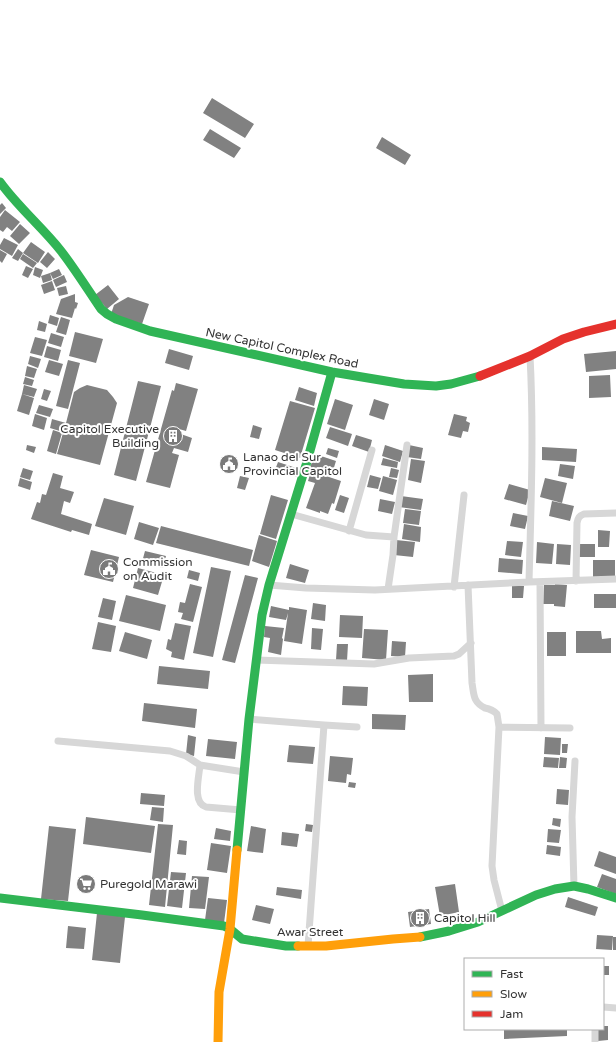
<svg xmlns="http://www.w3.org/2000/svg" width="616" height="1042" viewBox="0 0 616 1042" font-family="'Varela Round',sans-serif">
<style>
.building{fill:#818181}
.lines{fill:none;stroke-linecap:round;stroke-linejoin:round}
.street{stroke:#d7d7d7;stroke-width:7}
.fast{stroke:#30b455;stroke-width:9}
.slow{stroke:#ff9f0a;stroke-width:9}
.jam{stroke:#e5322d;stroke-width:9}
.labels{text-anchor:middle;stroke-width:4;stroke-linejoin:round;paint-order:stroke}
.street-label{font-size:12px;fill:#333;stroke:#fff}
.poi-label{font-size:12px;fill:#333;stroke:#fff;text-anchor:start}
</style>
<rect width="100%" height="100%" fill="#fff"/>
<!-- building -->
<path class="building" d="M212 98 254 124 245 138 203 113Z
M210 129 241 148 234 158 203 140Z
M382 137 411 155 405 165 376 148Z
M2 203 6 208 0 214V205Z
M5 210 20 222 12 231 7 227 3 232 0 230V217Z
M20 224 30 233 19 244 10 236Z
M4 238 18 245 12 256 0 249V245Z
M31 242 45 252 38 263 23 253Z
M18 249 23 253 18 261 12 258Z
M0 250 7 254 2 263 0 261Z
M48 252 55 259 47 268 40 262Z
M23 254 37 263 33 268 20 259Z
M26 266 33 269 28 278 22 275Z
M35 267 43 270 40 278 33 275Z
M59 269 62 275 53 279 50 273Z
M50 273 52 280 43 283 41 276Z
M64 275 67 282 56 287 53 280Z
M52 281 55 290 44 294 41 285Z
M108 285 119 299 107 309 95 295Z
M66 286 68 294 59 296 57 288Z
M75 294V302L78 303 76 309 75 308 72 318 56 314 61 299Z
M128 297 149 304 142 324 111 314 114 305Z
M50 315 59 318 57 326 48 323Z
M61 317 70 320 66 335 56 332Z
M39 321 47 324 45 332 37 330Z
M75 332 103 339 96 363 69 356Z
M51 333 64 337 61 347 48 343Z
M35 337 47 340 42 356 30 353Z
M47 346 61 350 58 361 44 357Z
M169 349 193 356 189 370 165 363Z
M616 351V369L586 372 584 354Z
M30 356 41 359 38 368 28 364Z
M49 360 63 364 59 376 45 372Z
M68 360 80 363 68 409 56 406Z
M27 366 37 369 34 378 25 376Z
M610 375 611 397 589 398V376Z
M25 377 34 380 32 386 23 384Z
M138 381 161 386 136 481 114 475Z
M176 383 198 389 186 431 179 429 178 433 192 438 188 452 174 448 172 453 179 455 170 488 146 482 172 390 174 391Z
M24 385 37 389 34 397 22 394Z
M87 385 107 390 113 397 117 403 100 465 57 454 65 426 63 432 50 428 52 419 66 423 74 392 80 388Z
M299 387 317 393 314 406 295 400Z
M44 389 51 391 47 401 41 399Z
M22 394 34 398 29 415 17 411Z
M335 399 353 405 345 430 327 424Z
M374 399 389 404 384 420 369 415Z
M290 401 315 408 300 458 275 450Z
M39 405 53 409 50 417 36 413Z
M35 414 47 418 44 430 32 426Z
M454 414 467 417 466 421 470 423 468 432 463 431 461 438 448 435Z
M253 425 262 428 259 439 250 437Z
M330 427 352 434 348 446 326 438Z
M53 430 62 433 56 454 47 451Z
M356 435 372 440 369 452 352 446Z
M27 445 36 447 34 453 26 450Z
M385 445 403 451 400 462 382 456Z
M409 445 423 448 421 459 407 457Z
M542 447 577 449 576 462 542 460Z
M328 448 339 451 337 458 326 454Z
M315 454 336 461 331 477 309 470Z
M383 458 398 462 397 468 381 465Z
M411 459 425 461 421 483 408 480Z
M278 462 299 469 297 477 275 470Z
M560 464 575 466 573 479 558 476Z
M23 468 33 471 30 480 20 477Z
M391 468 399 470 397 478 389 477Z
M311 471 341 481 334 504 332 503 328 514 320 511V513L306 508 315 483 308 481Z
M53 473 63 476 60 488 74 492 70 503 64 501 61 514 92 524 89 535 72 530 71 532 31 519 37 502 40 503 42 494 46 495Z
M370 475 381 478 378 489 367 487Z
M240 476 249 478 245 490 237 488Z
M383 476 397 480 393 495 379 491Z
M20 478 32 482 30 490 18 486Z
M545 478 567 483 562 503 540 497Z
M509 484 530 490 526 505 504 499Z
M271 495 288 500 276 539 260 534Z
M340 495 349 498 344 513 335 510Z
M401 496 423 499 421 510 399 507Z
M104 498 134 506 126 535 95 526Z
M380 499 395 502 392 514 378 511Z
M552 501 574 506 570 521 549 516Z
M405 509 421 511 419 525 403 523Z
M513 513 528 516 525 529 510 526Z
M139 522 159 528 153 545 134 539Z
M404 524 421 527 420 542 402 539Z
M161 526 253 550 249 566 156 543Z
M598 530 610 531 609 547H598Z
M259 535 277 541 269 567 252 561Z
M396 540 415 542 413 557 394 555Z
M507 541 523 542 521 557 505 555Z
M537 542 554 544 552 564 536 563Z
M557 544 571 545 570 565 556 564Z
M578 544H595V557H578Z
M91 550 119 557 113 582 84 575Z
M145 551 166 556 163 568 142 562Z
M499 558 523 560 522 574 498 572Z
M593 560H615V578H593Z
M290 564 309 570 305 583 286 578Z
M211 567 231 571 213 657 193 653Z
M138 568 164 575 158 595 133 588Z
M189 570 200 573 198 581 187 578Z
M245 575 258 578 235 663 222 660Z
M190 584 202 587 193 622 181 619 183 613 178 612 180 602 185 603Z
M555 584 567 585 565 607 554 606V604H543L544 585H555Z
M512 585 524 586 523 598H512Z
M594 594H616V608H594Z
M126 595 166 605 160 631 119 621Z
M103 598 116 601 112 620 98 617Z
M313 603 326 605 325 621 311 619Z
M271 606 289 610V607L307 610 302 644 284 641 288 613 286 620 269 617Z
M340 615 363 616 362 638 339 637Z
M98 622 116 626 111 652 92 649Z
M175 623 191 626 184 660 171 657 172 652 166 649 168 639 171 640Z
M265 626 284 628 282 638 283 639 281 655 268 652 270 638 264 637Z
M312 628 323 629 321 650 311 649Z
M364 629 388 630 386 660 362 658Z
M576 631H601L602 639 611 638V653H576Z
M125 632 152 640 147 659 119 651Z
M547 632H566V656H547Z
M392 641 406 642 405 657 391 656Z
M337 644H348L347 661 336 660Z
M159 666 210 671 208 689 157 684Z
M433 674V702H409L408 675Z
M343 686 368 687 367 706 342 705Z
M144 703 197 709 195 728 142 721Z
M372 714 406 715 405 730 372 729Z
M188 735 196 737 194 756 186 754Z
M545 737 561 738 560 755 544 754Z
M208 739 237 742 235 759 206 756Z
M562 744H568L567 753H562Z
M289 745 315 747 313 764 287 762Z
M330 756 353 758 351 775 347 774 346 783 328 781Z
M544 757 559 758 558 768 543 767Z
M560 757 567 758 566 768H559Z
M349 782 356 783 355 788 348 787Z
M557 789 569 790 568 805 556 804Z
M141 793 165 795 164 806 140 804Z
M152 807 164 808 163 822 150 820Z
M86 817 155 826 151 853 83 844Z
M553 818 561 819 560 827 552 825Z
M158 824 173 825 165 907 149 905Z
M306 824 313 825 312 832 305 831Z
M49 826 76 829 68 901 41 899Z
M251 826 266 829 263 853 247 851Z
M216 828 231 831 230 841 214 839Z
M548 829 561 830 559 843 547 842Z
M282 832 299 834 297 847 281 845Z
M179 840 187 841 186 855 177 854Z
M211 843 231 846 227 873 207 870Z
M547 845 561 847 560 856 546 854Z
M599 851 616 857V874L594 866Z
M171 872 186 873 182 908 167 906Z
M602 874 616 879V894L597 887Z
M192 876 209 877 205 909 189 908Z
M455 884 459 912 440 916 435 887Z
M277 887 302 890 301 899 276 895Z
M568 897 598 907 595 916 565 907Z
M208 898 227 900 224 923 205 920Z
M256 905 274 909 270 924 252 920Z
M429 909 431 924 410 927 408 912Z
M97 913 125 917 120 963 92 960Z
M68 926 86 928 84 949 66 948Z
M597 935 613 936 612 950 596 949Z
M613 937H616V950H613Z
M603 966H609V975H603Z
M603 1026H608V1040L598 1041V1029H603Z
M528 1029H567V1036L504 1039V1030Z"/>
<g class="lines">
<!-- street -->
<path class="street" d="M291 514 366 535 394 537 407 445
M349 531 372 450
M576 581 577 523C578 518 579 516 584 514L616 513
M529 582 616 579
M540 582 541 728
M269 585 306 588 375 590 529 582C531 507 534 431 530 356
M468 585 472 683C474 695 473 702 485 708 490 709 494 711 497 714L499 727
M454 587 464 495
M388 589 393 555 394 537
M256 660 374 664 409 658 454 656 459 654 471 643
M249 719 324 725 357 727
M58 741 170 751 186 756 200 765 244 772
M200 765C199 777 192 803 206 807L241 810
M574 886 572 817 575 761
M502 911 494 880 492 866 499 727 570 728
M308 946 324 725
M603 1007 616 1008
M595 1029V1042"/>
<!-- fast -->
<path class="fast" d="M0 182C18 207 42 227 61 251 75 269 88 290 101 309L107 314 116 319 150 331 332 372 404 384 436 386 451 384 480 376
M237 850 249 719 262 615 269 585 306 465 332 372
M0 898 142 915 224 926 230 929 242 939 286 946H298
M420 937 449 931 478 922 536 895 555 889 574 886 588 889 616 898"/>
<!-- slow -->
<path class="slow" d="M298 946H326L393 939 420 937
M218 1042 219 992 230 929 237 850"/>
<!-- jam -->
<path class="jam" d="M480 376 530 356 563 339 584 332 616 324"/>
</g>
<!-- icons -->
<defs>
<symbol id="building-disc" viewBox="-11 -11 22 22"><circle r="9.5" fill="#7a7a7a" stroke="#fff"/><path d="M-4-6H4V6H1V3H-1V6H-4ZM-2.5-4.3h1.7v1.8h-1.7ZM.8-4.3h1.7v1.8H.8ZM-2.5-1h1.7V.8h-1.7ZM.8-1h1.7V.8H.8Z" fill="#fff"/></symbol>
<symbol id="civic-disc" viewBox="-11 -11 22 22"><circle r="9.5" fill="#7a7a7a" stroke="#fff"/><path d="M-.6-6.5H3V-4.5H.6V-3L4-1V1h2V6H-6V1h2V-1L-.6-3ZM-1.2 2.5V6h2.4V2.5Z" fill="#fff"/></symbol>
<symbol id="supermarket-disc" viewBox="-11 -11 22 22"><circle r="9.5" fill="#7a7a7a" stroke="#fff"/><path d="M-6-5.5h2.5l.6 2H6L4.5 2H-2.5L-4.4-4H-6ZM-1.5 3.2a1.3 1.3 0 1 0 .1 0ZM3 3.2a1.3 1.3 0 1 0 .1 0Z" fill="#fff"/></symbol>
</defs>
<g fill-rule="evenodd">
<use href="#building-disc" x="162" y="425" width="22" height="22"/>
<use href="#civic-disc" x="218" y="453" width="22" height="22"/>
<use href="#civic-disc" x="98" y="558" width="22" height="22"/>
<use href="#supermarket-disc" x="75" y="873" width="22" height="22"/>
<use href="#building-disc" x="409" y="907" width="22" height="22"/>
</g>
<g class="labels">
<!-- street labels -->
<g class="street-label">
<text transform="translate(282 348) rotate(12)" y="4">New Capitol Complex Road</text>
<text x="310" y="936">Awar Street</text>
</g>
<!-- poi labels -->
<g class="poi-label">
<text x="159" y="433" text-anchor="end">Capitol Executive<tspan x="159" dy="14">Building</tspan></text>
<text x="243" y="461">Lanao del Sur<tspan x="243" dy="14">Provincial Capitol</tspan></text>
<text x="123" y="566">Commission<tspan x="123" dy="14">on Audit</tspan></text>
<text x="100" y="888">Puregold Marawi</text>
<text x="434" y="922">Capitol Hill</text>
</g>
</g>
<!-- legend -->
<rect x="464" y="958" width="140" height="72" fill="#ffffff" stroke="#adadad"/>
<rect x="472" y="971" width="20" height="6" fill="#30b455" stroke="#adadad"/>
<text x="500" y="978" font-size="12" fill="#333333">Fast</text>
<rect x="472" y="991" width="20" height="6" fill="#ff9f0a" stroke="#adadad"/>
<text x="500" y="998" font-size="12" fill="#333333">Slow</text>
<rect x="472" y="1011" width="20" height="6" fill="#e5322d" stroke="#adadad"/>
<text x="500" y="1018" font-size="12" fill="#333333">Jam</text>
</svg>
